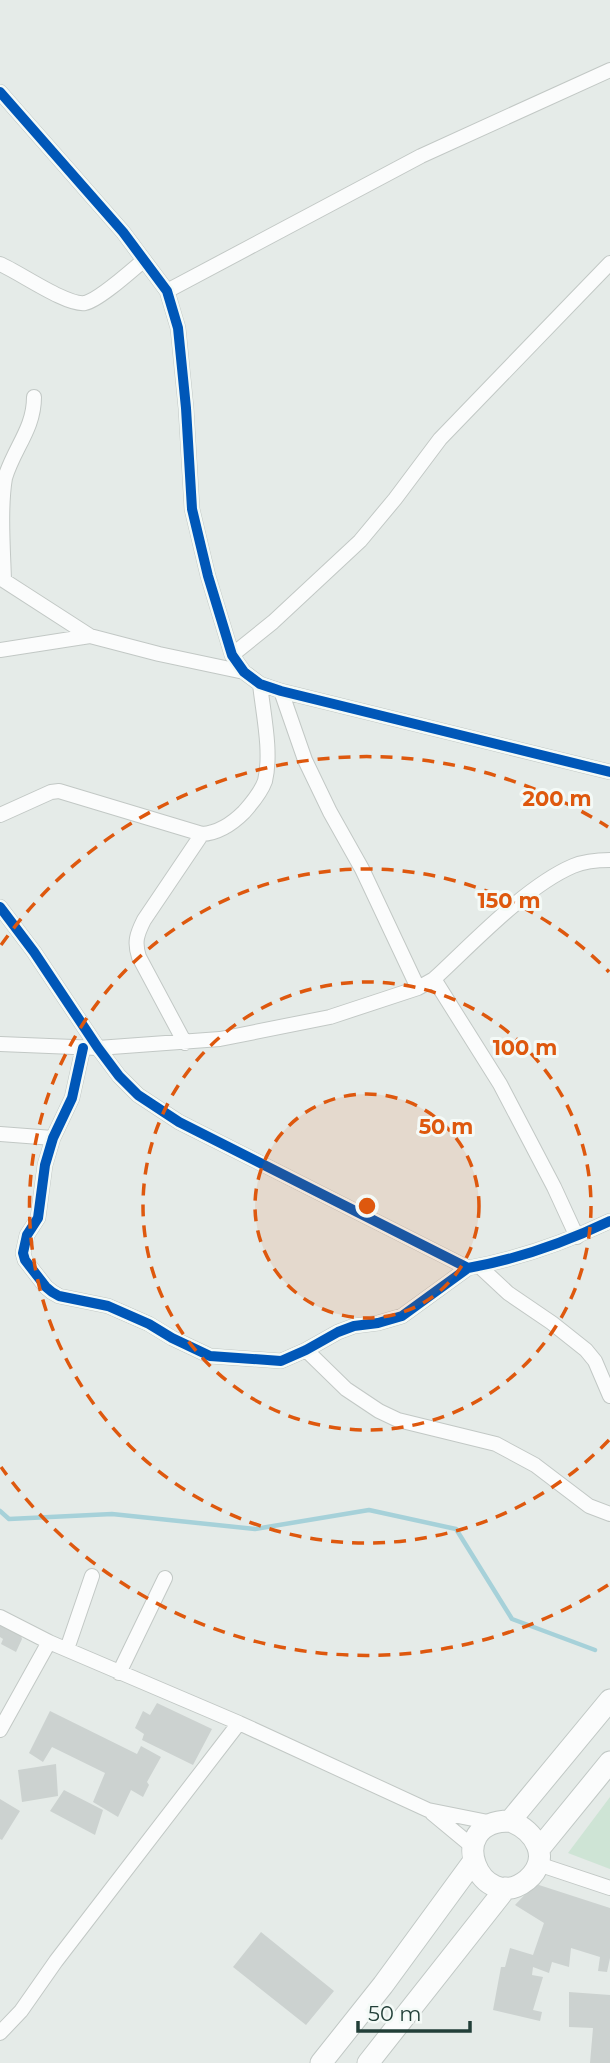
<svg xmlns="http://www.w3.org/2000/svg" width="610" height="2063" viewBox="0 0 610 2063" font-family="Montserrat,sans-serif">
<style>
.green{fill:#cee4d5}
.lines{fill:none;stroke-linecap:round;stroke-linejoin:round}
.stream{stroke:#a6d1d9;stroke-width:4.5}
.building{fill:#ccd2d0}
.minor-casing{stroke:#c2c8c5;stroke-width:16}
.secondary-casing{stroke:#c1c8c5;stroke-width:23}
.minor{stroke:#fbfcfc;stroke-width:14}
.secondary{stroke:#fbfcfc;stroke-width:21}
.cycleway-casing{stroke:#f4faf7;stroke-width:15}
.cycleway{stroke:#0057b8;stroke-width:10}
.ring{fill:none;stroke:#de580e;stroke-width:3.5;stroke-dasharray:12 9}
.centre{fill:#de580e;stroke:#f4faf7;stroke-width:3.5}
.ring-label{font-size:21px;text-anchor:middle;font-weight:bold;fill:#de580e;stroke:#f4faf7;stroke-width:6;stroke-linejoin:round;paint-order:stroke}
</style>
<rect width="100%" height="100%" fill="#e5ebe8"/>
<!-- green -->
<path class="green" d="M610 1797V1869L568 1853Z"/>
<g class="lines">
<!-- stream -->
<path class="stream" d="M0 1511 9 1519 112 1514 255 1529 369 1510 456 1529 512 1619 595 1650"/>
</g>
<!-- building -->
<path class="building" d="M0 1623 20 1632 22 1639 16 1652 1 1644 3 1639 0 1637Z
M157 1703 212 1729 193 1765 142 1740 144 1734 135 1728 143 1711 150 1715Z
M50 1711 137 1754 141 1746 161 1757 147 1782 149 1785 143 1797 131 1790 118 1817 93 1802 105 1773 52 1747 43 1762 29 1753Z
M56 1764 58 1796 22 1802 18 1770Z
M64 1790 103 1810 95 1835 50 1811Z
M0 1799 20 1811 2 1840 0 1839Z
M539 1885 610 1908V1958L607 1972 598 1971 600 1957 571 1948 569 1967 552 1962 549 1973 533 1967 532 1975 543 1977 533 2010 542 2012 540 2021 493 2010 501 1967H505L510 1948 533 1955 544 1923 515 1905 533 1886Z
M261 1932 334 1991 306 2025 233 1967Z
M569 1992 610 1995V2063H590L593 2028 569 2027Z"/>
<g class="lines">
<defs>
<path id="minor" d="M0 92 123 232 167 291 178 328 186 408 192 509 208 576 232 655 244 672 260 684 281 691 610 772
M0 264C19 272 67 306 85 303 99 300 131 271 143 261
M167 291 421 156 610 70
M0 578 90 636 159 654 244 672
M4 580C3 549 0 507 5 478 14 448 34 429 34 397
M0 650 90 636
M232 655 273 622 360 541 395 499 440 439 610 263
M281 691 305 760 330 812 362 869 418 988
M0 815 51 792 59 791 202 834C219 833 233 823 244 812 252 803 261 792 265 781 272 752 263 713 260 684
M0 907 34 952 98 1048 119 1076 138 1095 179 1122 468 1268C518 1259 564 1243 610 1221
M434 979 500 1084 554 1187 577 1237
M185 1043 139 957C134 942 137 934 144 920L202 834
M0 1044 98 1048 220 1039 330 1017 418 988 434 979C472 944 526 886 573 866 585 861 597 860 610 860
M83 1048 72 1098 53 1138 45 1165 38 1218 27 1235 23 1253 25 1260 46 1287 52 1292 59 1296 108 1306 149 1324 172 1338 210 1356 281 1361 306 1350 338 1332 354 1326 378 1323 402 1316 468 1268
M0 1134 53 1138
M479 1266 508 1293 552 1323 586 1350 595 1361 610 1396
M306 1350 346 1389 379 1411 398 1420 496 1444 535 1465 589 1506 610 1514
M0 1617 49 1642 239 1723 428 1810 493 1823
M67 1649 92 1576
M119 1673 165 1578
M0 1730 49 1642
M432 1813 473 1847
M538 1864 610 1888
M0 2033 21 2011 56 1961 239 1723"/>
<path id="secondary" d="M510 1821C536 1831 552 1859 527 1880 481 1917 441 1821 510 1821L610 1700
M539 1849 610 1762
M321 2063 383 1985 473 1862
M368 2063 506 1888"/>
</defs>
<!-- minor casing -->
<use href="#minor" class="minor-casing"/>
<!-- secondary casing -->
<use href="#secondary" class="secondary-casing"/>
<!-- minor -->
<use href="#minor" class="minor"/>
<!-- secondary -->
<use href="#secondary" class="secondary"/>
<defs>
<path id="cycleway" d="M0 92 123 232 167 291 178 328 186 408 192 509 208 576 232 655 244 672 260 684 281 691 610 772
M0 907 34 952 98 1048 119 1076 138 1095 179 1122 468 1268C518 1259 564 1243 610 1221
M83 1048 72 1098 53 1138 45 1165 38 1218 27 1235 23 1253 25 1260 46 1287 52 1292 59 1296 108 1306 149 1324 172 1338 210 1356 281 1361 306 1350 338 1332 354 1326 378 1323 402 1316 468 1268"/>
</defs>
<!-- cycleway casing -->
<use href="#cycleway" class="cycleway-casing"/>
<!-- cycleway -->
<use href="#cycleway" class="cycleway"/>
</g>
<!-- distance rings -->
<circle cx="367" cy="1206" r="112" fill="#de580e" fill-opacity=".12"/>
<g class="ring">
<circle cx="367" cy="1206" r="112"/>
<circle cx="367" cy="1206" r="224"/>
<path d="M609 1440A337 337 0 1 1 609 972"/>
<path d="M608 1585A449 449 0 0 1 1 1467M1 945A449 449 0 0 1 608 827"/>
</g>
<circle cx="367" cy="1206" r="10" class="centre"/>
<g class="ring-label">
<text x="557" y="806">200 m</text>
<text x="509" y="908">150 m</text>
<text x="525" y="1055">100 m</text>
<text x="446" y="1134">50 m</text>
</g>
<!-- scale -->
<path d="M358 2021v10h112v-10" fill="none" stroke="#223f38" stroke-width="3.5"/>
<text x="368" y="2021" font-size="21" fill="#223f38" stroke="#f4faf7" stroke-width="5" paint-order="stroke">50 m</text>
</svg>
